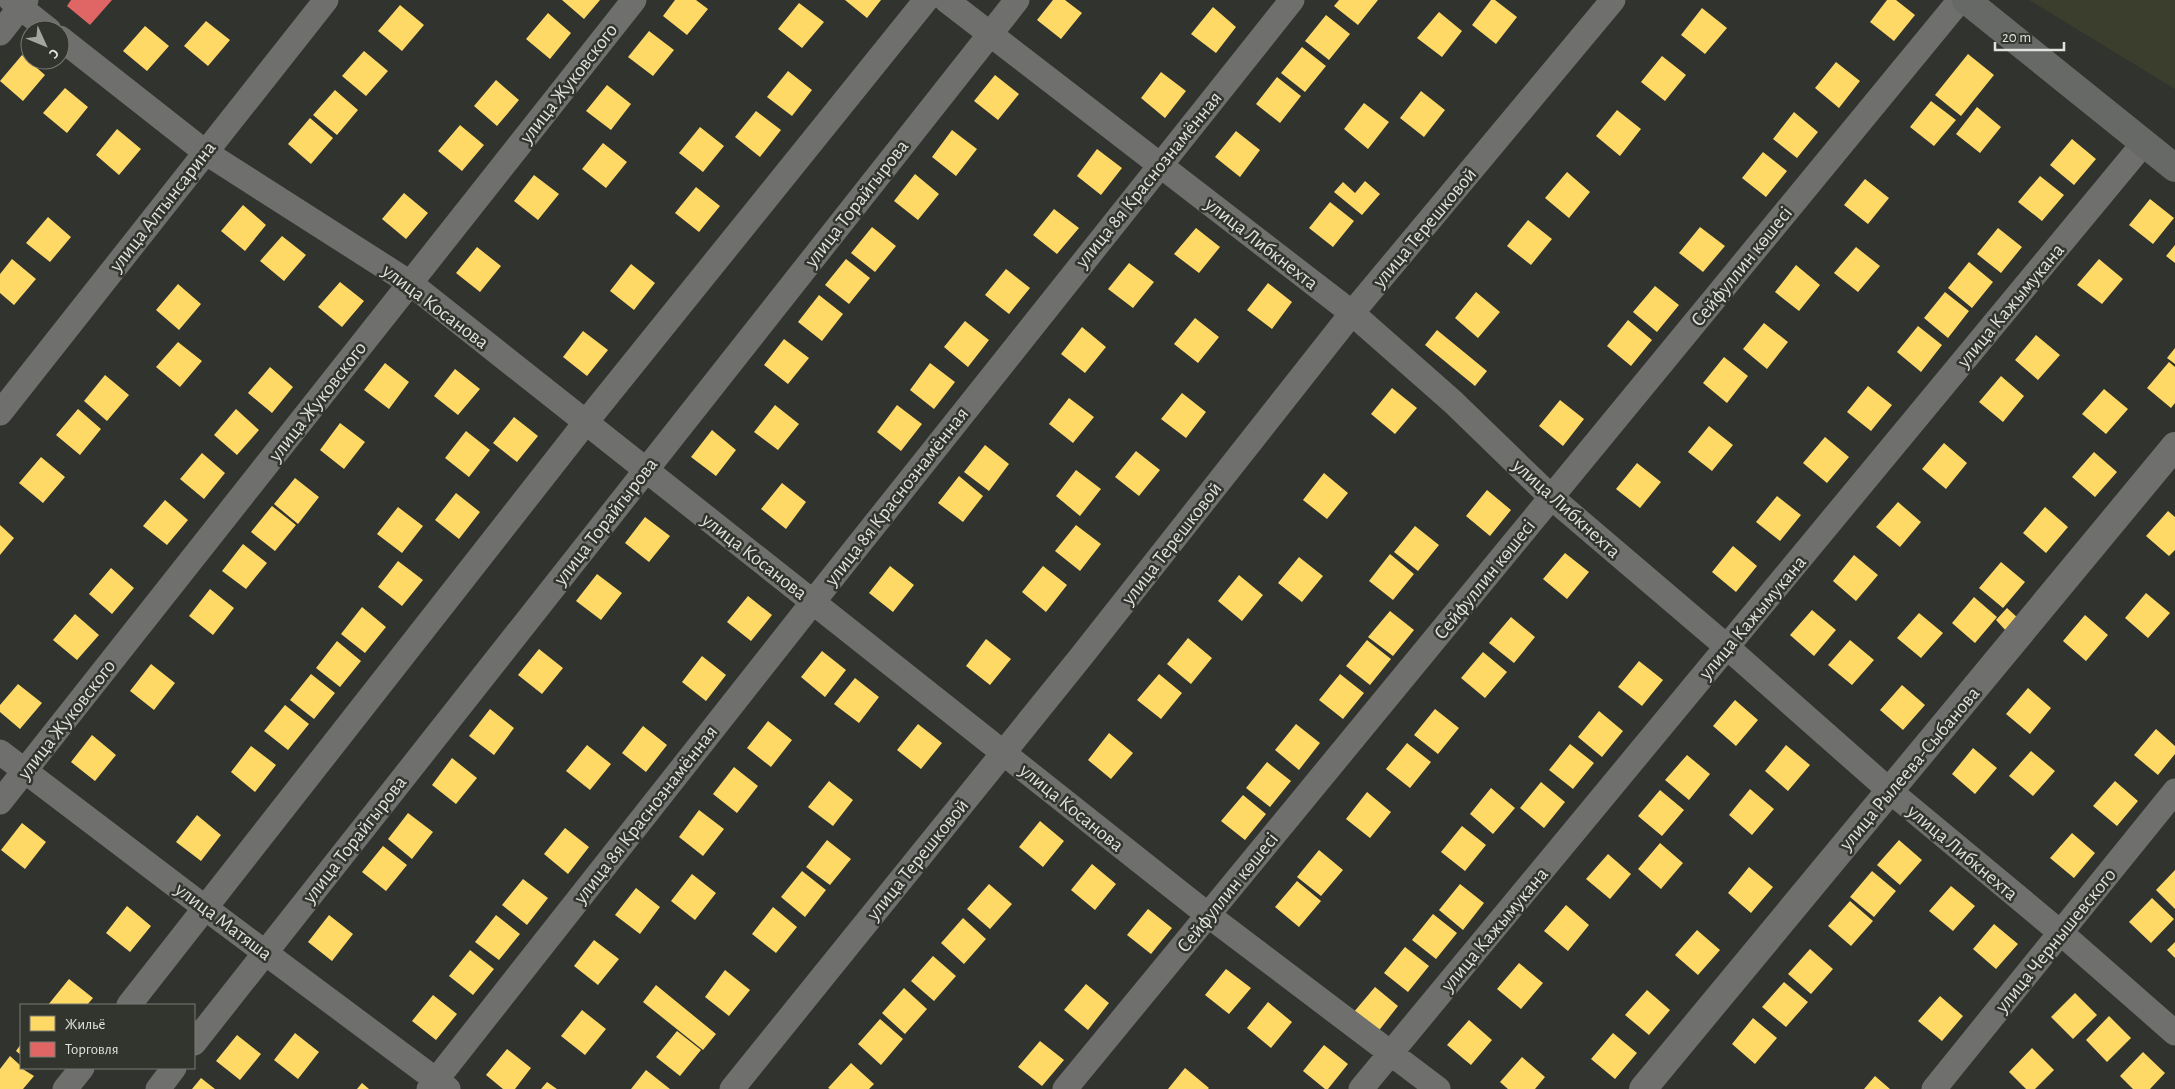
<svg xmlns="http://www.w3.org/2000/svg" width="2175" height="1089" viewBox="0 0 2175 1089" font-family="'Alegreya Sans',sans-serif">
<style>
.green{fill:#3b3e2c}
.homes{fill:#ffd966}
.shops{fill:#e06666}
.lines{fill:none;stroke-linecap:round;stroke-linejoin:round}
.minor{stroke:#6f6f6e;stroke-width:25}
.tertiary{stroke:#6f6f6e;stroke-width:28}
.secondary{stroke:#676966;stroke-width:28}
.labels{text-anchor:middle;stroke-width:5;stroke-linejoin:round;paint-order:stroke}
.street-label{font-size:20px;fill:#e1e2de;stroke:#32342e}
</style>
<rect width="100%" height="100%" fill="#31332f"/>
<!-- green -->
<path class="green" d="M2029 0H2175V89Z"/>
<!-- homes -->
<path class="homes" d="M562 0H600L584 19Z
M675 0H696L708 9 687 35 663 16Z
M845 0H881L867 18Z
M1053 0H1065L1082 13 1061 39 1037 20Z
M1339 0H1378L1358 25 1334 6Z
M1491 0H1495L1517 17 1496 44 1472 25Z
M1887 0H1896L1915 15 1894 41 1870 22Z
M799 3 824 22 802 48 778 29Z
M400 5 424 25 402 51 378 31Z
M1213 7 1236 27 1216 53 1191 34Z
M1702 8 1727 28 1705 54 1681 35Z
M1439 12 1462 31 1442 57 1417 38Z
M548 13 571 33 550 59 526 39Z
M1326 15 1350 34 1329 60 1305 41Z
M206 21 230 40 208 66 184 46Z
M145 26 169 46 147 71 123 51Z
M649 31 674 50 653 76 628 57Z
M1302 47 1326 66 1305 92 1281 73Z
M364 51 388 71 366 96 342 76Z
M1968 54 1994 75 1961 116 1935 95Z
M22 55 45 75 23 101 0 81Z
M1662 56 1686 75 1665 101 1641 82Z
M1836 62 1860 81 1839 108 1815 88Z
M788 71 812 90 792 116 767 97Z
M1161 72 1186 91 1165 118 1141 98Z
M995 75 1019 94 998 120 974 101Z
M1277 77 1301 96 1280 123 1256 104Z
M496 80 519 100 497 126 474 106Z
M607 85 631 104 611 130 586 111Z
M65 88 88 107 67 133 43 113Z
M335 90 358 110 337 135 313 115Z
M1421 91 1445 110 1424 137 1400 118Z
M1931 101 1956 120 1934 146 1910 127Z
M1364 103 1389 122 1368 149 1344 129Z
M1977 107 2001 127 1980 153 1956 134Z
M1617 110 1641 129 1620 156 1596 136Z
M756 111 781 130 760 157 735 137Z
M1794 112 1818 132 1797 158 1773 139Z
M310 118 333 138 311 164 288 144Z
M460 125 484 145 462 171 438 151Z
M700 127 724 146 703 172 679 153Z
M117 129 141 149 119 175 96 155Z
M952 130 977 149 956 176 932 157Z
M1236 131 1260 150 1240 177 1215 157Z
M2072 139 2096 159 2074 185 2050 165Z
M603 143 627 162 606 188 582 169Z
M1097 149 1122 168 1101 195 1077 176Z
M1763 152 1787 171 1766 197 1742 178Z
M1567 172 1590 192 1569 218 1545 198Z
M915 174 939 194 918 220 894 201Z
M534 175 559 194 538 220 514 201Z
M2040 176 2064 195 2042 221 2018 202Z
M1865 179 1889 198 1868 224 1844 205Z
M1365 181 1380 194 1362 215 1334 192 1343 182 1355 193Z
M696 187 720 206 699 232 675 213Z
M404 193 428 213 406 239 382 219Z
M2150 199 2174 218 2153 244 2129 225Z
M1330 202 1354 221 1333 247 1309 228Z
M243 205 266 225 245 251 221 231Z
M1054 209 1079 228 1057 254 1033 235Z
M48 217 71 237 50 262 26 243Z
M1528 220 1552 239 1531 265 1507 246Z
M872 227 896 246 875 272 851 253Z
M1700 227 1725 246 1703 272 1679 253Z
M1196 228 1220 247 1199 273 1174 254Z
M1998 228 2022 247 2001 273 1977 254Z
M282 236 306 255 284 281 260 261Z
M2175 245V263L2166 256Z
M477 247 501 266 480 292 456 273Z
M1856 247 1880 266 1858 292 1834 273Z
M12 259 36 279 14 305 0 293V274Z
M846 259 870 278 849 304 825 285Z
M2099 259 2123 279 2102 304 2077 285Z
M1969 262 1993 282 1972 308 1948 288Z
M1129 263 1154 282 1133 308 1108 289Z
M631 264 655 283 634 310 610 291Z
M1796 265 1820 285 1799 311 1775 292Z
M1006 269 1030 288 1009 314 985 295Z
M340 282 364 301 342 327 318 307Z
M1268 283 1292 302 1272 329 1247 310Z
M178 284 201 304 179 330 156 310Z
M1655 286 1679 305 1657 332 1633 312Z
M1476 292 1500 312 1478 338 1455 318Z
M1945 292 1969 311 1948 338 1924 318Z
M819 295 843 314 822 341 798 322Z
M1195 318 1219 337 1198 363 1174 344Z
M1628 320 1652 340 1631 366 1607 346Z
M965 321 989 340 968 367 944 347Z
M1764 323 1788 342 1767 369 1743 349Z
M1918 326 1942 345 1921 372 1897 352Z
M1082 327 1106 347 1085 373 1061 354Z
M1437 330 1487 371 1475 386 1425 345Z
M583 331 608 350 587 376 563 357Z
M2036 335 2060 355 2038 380 2015 360Z
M784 339 809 358 788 384 764 365Z
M178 342 202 361 180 387 156 367Z
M2175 348V364L2167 358Z
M1724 357 1748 376 1727 403 1703 383Z
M2169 362 2175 367V403L2171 408 2147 388Z
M385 363 409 382 389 409 364 390Z
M930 363 955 382 934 409 910 390Z
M270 367 293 387 272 413 248 393Z
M455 369 480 389 458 415 434 396Z
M105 375 129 395 107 421 84 401Z
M2001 376 2024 396 2003 422 1979 402Z
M1868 386 1892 405 1871 431 1847 412Z
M1392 388 1417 408 1395 434 1371 414Z
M2104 389 2128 409 2106 434 2082 414Z
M1182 393 1206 412 1186 438 1161 419Z
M1069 398 1094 417 1073 443 1049 424Z
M1560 400 1584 419 1563 446 1539 426Z
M775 405 799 424 778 450 754 432Z
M897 405 922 424 901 451 877 432Z
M78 409 101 429 80 455 56 435Z
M236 409 259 430 237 455 214 435Z
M514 417 538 436 517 462 493 443Z
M340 423 365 442 344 469 320 450Z
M1709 426 1733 445 1712 471 1688 452Z
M712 430 736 450 716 476 691 457Z
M466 431 490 450 469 477 445 458Z
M1825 437 1849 457 1827 483 1803 463Z
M1944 443 1967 463 1946 489 1922 469Z
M985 445 1009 464 989 491 964 472Z
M1136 451 1160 470 1139 496 1115 477Z
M2094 452 2117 472 2095 497 2072 477Z
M202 453 225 473 204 499 180 479Z
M41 457 65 477 43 503 19 483Z
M1637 463 1661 482 1640 508 1616 489Z
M1076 470 1101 489 1080 516 1056 496Z
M1324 473 1348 493 1327 519 1303 500Z
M959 476 983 496 963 522 938 503Z
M295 478 319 497 298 524 274 504Z
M782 483 806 502 786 529 761 509Z
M1487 490 1511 510 1490 536 1466 516Z
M456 493 480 512 459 539 435 520Z
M1777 496 1801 515 1780 541 1756 522Z
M165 500 188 520 167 545 143 526Z
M1898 502 1921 522 1900 547 1876 527Z
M272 506 296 525 275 551 251 532Z
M398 507 423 526 402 553 377 534Z
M2045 507 2068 527 2046 553 2023 533Z
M2168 511 2175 517V550L2169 556 2146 536Z
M645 517 670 536 649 562 625 543Z
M0 525 14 538 0 555Z
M1076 525 1101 544 1080 571 1055 551Z
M1415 526 1439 545 1418 571 1394 552Z
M243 544 267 563 246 589 222 571Z
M1733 546 1757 566 1736 592 1712 572Z
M1565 553 1589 572 1567 599 1543 579Z
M1390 554 1414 574 1393 600 1369 581Z
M1854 555 1878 575 1856 601 1833 581Z
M1299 557 1323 576 1302 602 1278 583Z
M398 561 423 580 402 606 378 587Z
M2001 562 2025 582 2003 608 1979 588Z
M890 566 914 585 893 612 869 593Z
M1043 566 1067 585 1046 612 1022 592Z
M111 568 134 588 112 614 89 594Z
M597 574 622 593 601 620 576 601Z
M1239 575 1263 595 1242 621 1218 601Z
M210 589 234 608 213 635 189 616Z
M2146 593 2170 613 2148 638 2125 618Z
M748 596 772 615 751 641 727 622Z
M1974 597 1997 617 1975 643 1952 623Z
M362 607 386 627 365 653 341 634Z
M2007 608 2020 620 2008 633 1996 620Z
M1812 610 1836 630 1814 656 1790 635Z
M1390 611 1414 630 1393 656 1368 637Z
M1919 613 1943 633 1921 658 1897 638Z
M75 614 99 635 77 660 53 640Z
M2085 615 2108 635 2086 661 2063 641Z
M1511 617 1535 637 1514 663 1489 643Z
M1188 638 1212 658 1191 684 1167 664Z
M986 639 1011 659 990 685 966 666Z
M1367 640 1391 659 1370 685 1346 666Z
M1850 640 1874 660 1852 685 1828 665Z
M337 641 361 661 340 687 316 668Z
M539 649 563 668 542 694 518 675Z
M822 651 846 670 825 697 801 677Z
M1483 652 1507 672 1485 698 1461 678Z
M702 656 726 675 706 701 682 682Z
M1639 661 1663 680 1642 706 1618 687Z
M151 664 175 683 154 710 130 691Z
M311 674 335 693 314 719 290 700Z
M1159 674 1182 693 1161 719 1137 700Z
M1340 674 1364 693 1343 719 1319 700Z
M855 678 879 697 859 723 834 704Z
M18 684 42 703 20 729 0 712V705Z
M1902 685 1925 705 1903 730 1880 710Z
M2028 688 2051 708 2030 734 2006 714Z
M1735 700 1758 720 1736 746 1713 726Z
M285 705 309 724 288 750 264 731Z
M490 709 514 728 494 755 469 736Z
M1435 709 1459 728 1438 754 1414 735Z
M1599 711 1623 731 1602 757 1578 737Z
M768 721 792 740 771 767 747 748Z
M918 724 942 743 921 769 897 750Z
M1296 724 1320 743 1299 770 1275 750Z
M643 726 667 745 646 772 622 753Z
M2156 729 2175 746V754L2158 775 2134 755Z
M1109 733 1133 753 1111 779 1088 760Z
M92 735 116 755 95 781 71 762Z
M1407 743 1431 762 1410 788 1386 769Z
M1570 744 1594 763 1573 789 1549 770Z
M587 745 611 764 590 790 566 771Z
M1786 745 1810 765 1788 791 1765 771Z
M251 746 276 765 255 792 231 772Z
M1973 748 1997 768 1975 794 1952 774Z
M2031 751 2055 771 2033 796 2009 776Z
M1687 755 1710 774 1689 800 1665 780Z
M452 758 477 778 456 804 432 785Z
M1267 762 1291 781 1270 807 1246 788Z
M734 767 758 786 737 813 713 794Z
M829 781 853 800 833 826 808 807Z
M2115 781 2138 801 2117 826 2093 806Z
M1541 782 1565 802 1544 828 1520 808Z
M1491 788 1515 808 1493 834 1470 814Z
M1750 789 1774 809 1752 835 1729 815Z
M1660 790 1684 810 1662 836 1638 816Z
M1367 792 1391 812 1370 838 1346 819Z
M1243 795 1266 814 1245 840 1221 821Z
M699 810 724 829 703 856 679 837Z
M408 813 433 832 412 859 388 839Z
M197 815 221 835 201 861 176 842Z
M1040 821 1064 841 1043 867 1019 847Z
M22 823 46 842 25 869 1 850Z
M1462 826 1486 845 1465 871 1441 852Z
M565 828 589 847 568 874 544 854Z
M2072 833 2095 853 2074 878 2050 858Z
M827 840 851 859 830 885 806 867Z
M1899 840 1922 860 1900 885 1877 865Z
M1660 843 1683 863 1661 889 1638 869Z
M383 846 407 865 386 891 362 872Z
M1319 850 1343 870 1321 896 1297 877Z
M1608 854 1631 874 1610 899 1586 879Z
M1092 864 1116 884 1095 910 1071 890Z
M1749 867 1773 887 1751 913 1728 893Z
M2175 870V909L2156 890Z
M802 871 826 890 805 917 781 897Z
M1872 871 1896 891 1874 917 1850 897Z
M692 874 716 893 695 920 671 901Z
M523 879 548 898 527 925 502 905Z
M1297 881 1321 901 1299 927 1275 907Z
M989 884 1012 904 990 929 967 909Z
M1460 884 1484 903 1463 930 1439 910Z
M1951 886 1975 906 1953 931 1929 911Z
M636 888 660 907 640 934 615 915Z
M2152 898 2174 919 2151 943 2129 922Z
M1850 901 1873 921 1851 946 1828 926Z
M1566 905 1589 925 1568 951 1544 931Z
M127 906 151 926 130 952 106 933Z
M773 907 797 927 776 953 752 934Z
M1148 909 1172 928 1151 954 1127 935Z
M1433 914 1457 933 1436 959 1412 940Z
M329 915 353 934 332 961 308 942Z
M496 915 520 934 499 960 475 942Z
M963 918 986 939 964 964 941 943Z
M1994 924 2018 944 1996 969 1973 949Z
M1697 930 1720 950 1698 975 1675 955Z
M594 940 619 959 598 985 574 966Z
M2175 942V958L2167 950Z
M1405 947 1429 966 1408 992 1384 973Z
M1810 949 1833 969 1811 994 1788 974Z
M470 950 494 969 473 995 449 976Z
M933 956 956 976 934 1001 911 981Z
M1519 963 1543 983 1521 1009 1497 989Z
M1226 969 1251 988 1229 1014 1205 995Z
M725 970 750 990 729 1016 705 997Z
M69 979 93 998 87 1005H48Z
M1784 982 1808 1002 1786 1027 1762 1007Z
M1086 984 1109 1003 1088 1030 1064 1010Z
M656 985 716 1034 703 1050 643 1002Z
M1375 987 1398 1006 1377 1033 1353 1013Z
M904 988 927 1009 905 1034 882 1013Z
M1647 990 1670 1010 1649 1035 1625 1015Z
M2075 993 2097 1015 2073 1039 2051 1017Z
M433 995 457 1014 436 1040 412 1021Z
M1940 996 1963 1016 1942 1041 1918 1021Z
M1268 1002 1292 1022 1271 1048 1247 1028Z
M582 1010 606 1029 585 1055 561 1036Z
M2109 1016 2131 1038 2107 1062 2086 1040Z
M1753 1018 1777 1038 1755 1064 1732 1044Z
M880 1019 903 1039 881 1065 858 1044Z
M1469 1020 1492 1040 1471 1065 1447 1045Z
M677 1031 701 1050 680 1076 656 1057Z
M295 1033 319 1052 298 1079 274 1060Z
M1613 1033 1637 1053 1615 1079 1591 1059Z
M237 1035 261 1054 240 1080 216 1061Z
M1040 1041 1064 1060 1042 1086 1018 1067Z
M21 1044V1055L16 1051Z
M1324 1045 1348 1064 1328 1089H1325L1303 1071Z
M2032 1048 2054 1070 2035 1089H2026L2009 1072Z
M507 1049 531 1068 515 1089H503L486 1075Z
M2143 1052 2165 1073 2150 1089H2133L2120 1076Z
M10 1056 21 1066V1068L34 1076 23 1089H0V1069Z
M1522 1057 1545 1077 1535 1089H1508L1500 1082Z
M851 1063 874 1084 869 1089H830L828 1088Z
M1185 1068 1209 1088 1208 1089H1168Z
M646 1070 670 1089H631Z
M1875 1076 1890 1089H1864Z
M201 1078 215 1089H192Z
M547 1082 557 1089H541Z
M362 1083 369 1089H357Z"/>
<!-- shops -->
<path class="shops" d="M71 0H112L90 25 67 6Z"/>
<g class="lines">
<!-- minor -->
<path class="minor" d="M11 0 49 30
M946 0 1352 313 1453 402 1551 497 1727 647 1890 791 2061 933 2175 1033
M0 33 26 0
M60 38 205 152 410 283 1208 915 1438 1089
M0 413 326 0
M0 752 204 907 448 1089
M0 802 634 0
M129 1005 586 422 926 0
M194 1043 1017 0
M65 1089 82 1068
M158 1089 174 1068
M429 1089 813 602 1292 0
M732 1089 1080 658 1352 313 1613 0
M1065 1089 1960 0
M1361 1089 2143 144
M1934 1089 2175 791"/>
<!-- tertiary -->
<path class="tertiary" d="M1643 1089 2175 446"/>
<!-- secondary -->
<path class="secondary" d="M1966 0 2175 168"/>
</g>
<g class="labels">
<!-- street labels -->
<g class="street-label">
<text transform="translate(568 83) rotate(-52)" y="7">улица Жуковского</text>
<text transform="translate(1148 179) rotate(-51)" y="7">улица 8я Краснознамённая</text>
<text transform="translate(856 203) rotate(-52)" y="7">улица Торайгырова</text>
<text transform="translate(162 206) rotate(-52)" y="7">улица Алтынсарина</text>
<text transform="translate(1424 227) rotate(-50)" y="7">улица Терешковой</text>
<text transform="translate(1262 243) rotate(38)" y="7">улица Либкнехта</text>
<text transform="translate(1741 266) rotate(-51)" y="7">Сейфуллин көшесі</text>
<text transform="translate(2010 305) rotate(-50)" y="7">улица Кажымукана</text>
<text transform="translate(436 306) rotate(37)" y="7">улица Косанова</text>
<text transform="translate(317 401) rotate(-52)" y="7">улица Жуковского</text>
<text transform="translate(896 496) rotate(-52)" y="7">улица 8я Краснознамённая</text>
<text transform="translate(1567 508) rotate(42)" y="7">улица Либкнехта</text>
<text transform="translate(605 521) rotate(-52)" y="7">улица Торайгырова</text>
<text transform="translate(1171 543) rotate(-52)" y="7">улица Терешковой</text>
<text transform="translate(755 556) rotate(38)" y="7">улица Косанова</text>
<text transform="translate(1484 579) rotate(-51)" y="7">Сейфуллин көшесі</text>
<text transform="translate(1752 617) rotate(-50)" y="7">улица Кажымукана</text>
<text transform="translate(66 719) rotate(-52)" y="7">улица Жуковского</text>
<text transform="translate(1909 768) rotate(-50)" y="7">улица Рылеева-Сыбанова</text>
<text transform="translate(1072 807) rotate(39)" y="7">улица Косанова</text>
<text transform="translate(645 814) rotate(-52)" y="7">улица 8я Краснознамённая</text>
<text transform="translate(354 839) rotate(-52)" y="7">улица Торайгырова</text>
<text transform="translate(1963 852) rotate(40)" y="7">улица Либкнехта</text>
<text transform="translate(917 859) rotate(-51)" y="7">улица Терешковой</text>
<text transform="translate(1227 892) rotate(-51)" y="7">Сейфуллин көшесі</text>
<text transform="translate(224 921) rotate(37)" y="7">улица Матяша</text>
<text transform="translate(1494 929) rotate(-50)" y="7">улица Кажымукана</text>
<text transform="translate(2055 940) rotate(-51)" y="7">улица Чернышевского</text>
</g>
</g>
<!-- legend -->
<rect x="20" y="1004" width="175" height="65" fill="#32342e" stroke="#787a74"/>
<rect x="30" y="1016" width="25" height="15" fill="#ffd966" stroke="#787a74"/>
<text x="65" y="1029" font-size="15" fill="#e1e2de">Жильё</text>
<rect x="30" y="1042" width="25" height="15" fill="#e06666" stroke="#787a74"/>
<text x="65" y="1054" font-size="15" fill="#e1e2de">Торговля</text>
<!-- north arrow -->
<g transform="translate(45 45) rotate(134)"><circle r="24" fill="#32342e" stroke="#787a74"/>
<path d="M0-4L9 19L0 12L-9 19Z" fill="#a3a5a1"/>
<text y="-8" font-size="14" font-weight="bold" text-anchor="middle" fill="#e1e2de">С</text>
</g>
<!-- scale -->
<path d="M1995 42v8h69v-8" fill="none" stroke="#e1e2de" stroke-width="2.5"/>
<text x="2002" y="42" font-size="15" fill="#e1e2de" stroke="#32342e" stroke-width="4" paint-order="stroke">20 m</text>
</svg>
